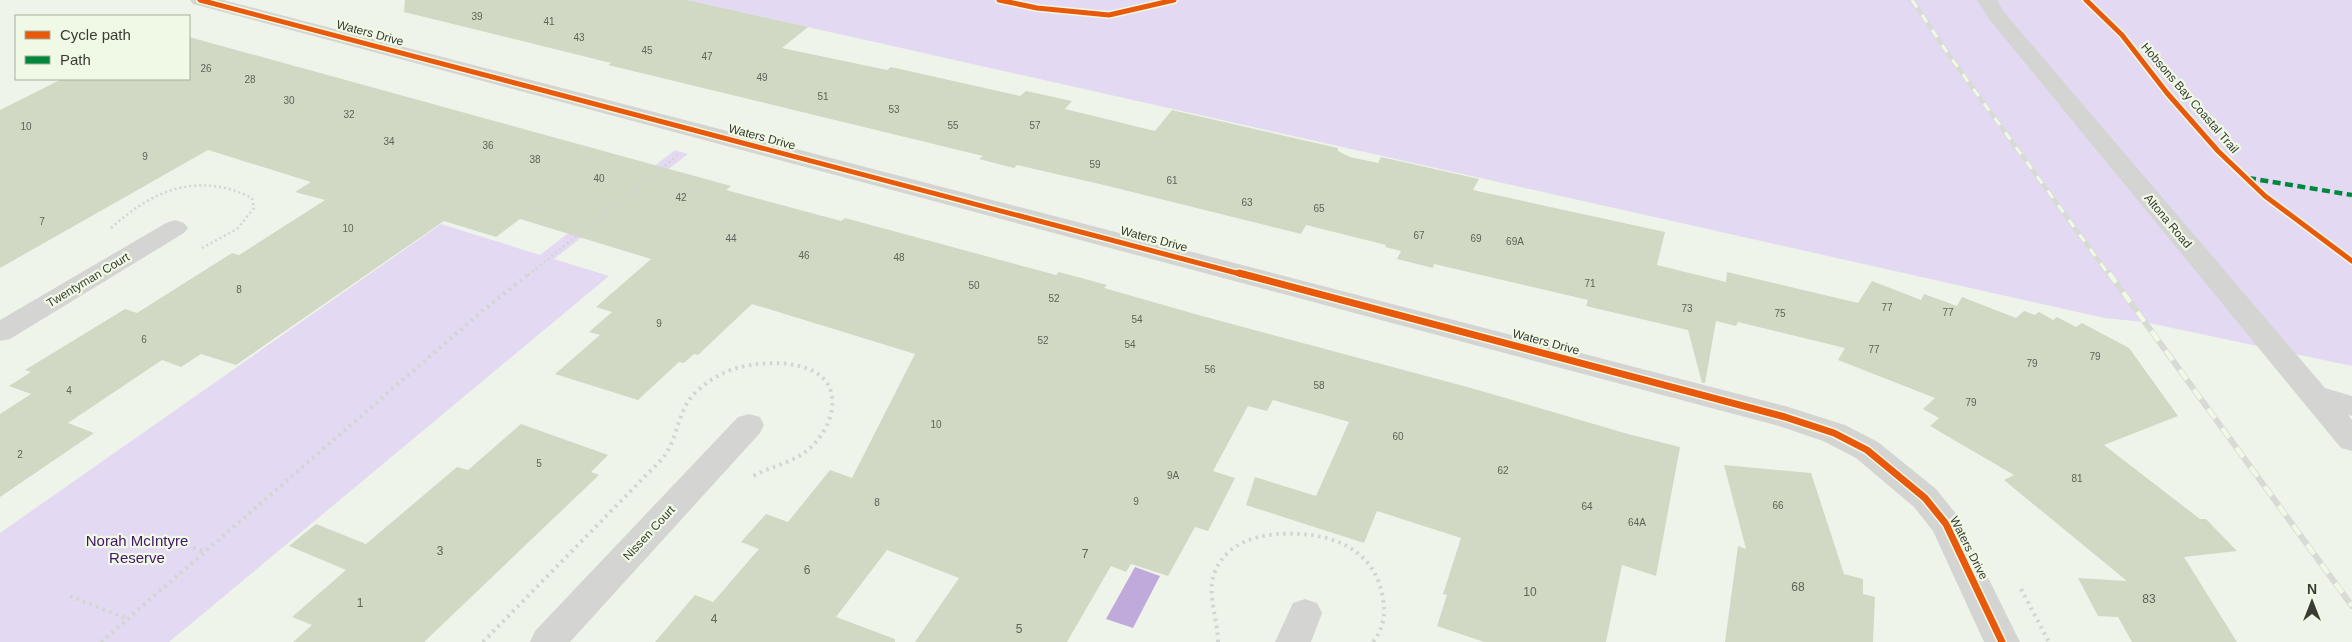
<svg xmlns="http://www.w3.org/2000/svg" width="2352" height="642" viewBox="0 0 2352 642" font-family="Helvetica,sans-serif">
<style>
.green{fill:#e3d9f2}
.water{fill:#bfaadb}
.building{fill:#d1d9c5}
.lines{fill:none;stroke-linecap:round;stroke-linejoin:round}
.path-far1{stroke:#d3d5d1;stroke-width:2.5;stroke-dasharray:2 3;stroke-linecap:butt}
.path{stroke:#d3d5d1;stroke-width:4;stroke-dasharray:2.5 4.5;stroke-linecap:butt}
.minor{fill:#d4d5d2;fill-rule:evenodd}
.rail-far1-casing{stroke:#d8dad6;stroke-width:4.5}
.rail-casing{stroke:#d8dad6;stroke-width:6}
.rail-far1{stroke:#f0f9e5;stroke-width:3;stroke-dasharray:9;stroke-linecap:butt}
.rail{stroke:#f0f9e5;stroke-width:4.5;stroke-dasharray:12;stroke-linecap:butt}
.quiet{stroke:#00873e;stroke-width:4.5;stroke-dasharray:8 4.5;stroke-linecap:butt}
.cycleway-far1-casing{stroke:#f0f9e5;stroke-width:8}
.cycleway-casing{stroke:#f0f9e5;stroke-width:10}
.cycleway-far1{stroke:#e8590c;stroke-width:5}
.cycleway{stroke:#e8590c;stroke-width:7}
.labels{text-anchor:middle;stroke-width:4.5;stroke-linejoin:round;paint-order:stroke}
.number-label{font-size:10px;fill:#5f6358}
.street-label{font-size:12px;fill:#393c34;stroke:#f0f9e5}
.near-number-label{font-size:12px;fill:#5f6358}
.near-park-label{font-size:15px;fill:#43146b;stroke:#f0f9e5}
</style>
<rect width="100%" height="100%" fill="#eff4ea"/>
<!-- green -->
<path class="green" d="M687 0H2352V366L2144 322 2104 318Z
M675 150 688 154 554 259 609 276 169 642H0V533L441 224 540 255Z"/>
<!-- water -->
<path class="water" d="M1135 567 1160 576 1133 628 1106 619Z"/>
<!-- building -->
<path class="building" d="M405 0H687L808 27 782 48 887 70 891 67 1020 96 1026 91 1072 101 1065 109 1155 131 1172 110 1338 148V151L1350 157 1378 163 1381 157 1479 179 1473 190 1665 232 1657 265 1726 282 1727 272 1858 303 1872 281 1921 300 1924 294 1957 306 1962 297 2016 318 2024 311 2035 315 2039 312 2053 320 2057 317 2076 327 2082 323 2129 348 2178 416 2104 445 2200 519H2206L2237 551 2184 557 2237 642H2132L2118 617 2098 616 2078 578 2127 581 2004 480 2014 475 1930 426 1939 418 1923 409 1935 398 1838 360 1845 348 1738 322 1736 326 1716 321 1705 383H1702L1688 330 1586 306 1588 300 1434 264 1433 268 1397 259 1401 251 1385 247 1386 245 1306 225 1301 234 1108 186 1017 165 1014 168 979 159 983 156 608 65 611 63 404 12Z
M189 37 731 186 726 190 841 221 845 218 1056 275 1059 272 1107 285 1104 288 1202 316 1471 388 1628 434 1680 447 1656 576 1622 565 1606 642H1484L1437 626 1447 595 1443 594 1461 538 1377 511 1364 543 1246 505 1255 477 1316 496 1349 422 1273 400 1267 411 1248 406 1213 471 1235 478 1208 531 1195 527 1168 576 1131 564 1126 572 1111 566 1067 642H915L959 578 887 550 836 617 895 639V642H655L695 595 713 602 759 549 741 542 766 514 788 522 830 470 852 478 915 354 752 304 698 355 694 354 684 363 679 362 638 400 555 374 600 335 589 332 612 312 596 307 651 259 520 219 496 237 444 221 236 365 201 354 181 367 162 360 68 423 94 433 0 497V414L31 394 9 386 31 372 25 370 125 309 137 313 232 253 239 255 325 200 295 192 311 182 208 150 0 268V110L62 79H189Z
M521 424 608 455 591 472 599 475 424 642H293L312 625 292 617 346 570 289 546 316 524 366 544 457 467 468 470Z
M1724 465 1811 473 1844 574 1863 579V594L1875 597 1873 642H1725L1738 546 1746 549Z"/>
<g class="lines">
<!-- path-far1 -->
<path class="path-far1" d="M111 228C153 190 198 171 252 198L254 208 237 229 202 248
M528 275 678 155"/>
<!-- path -->
<path class="path" d="M180 543 205 552
M2021 589 2049 642
M70 596 128 619
M101 642 481 312 530 273
M483 642 663 458C679 437 677 409 697 391 708 381 722 372 737 368 769 359 838 358 832 408 830 423 821 438 810 448 794 463 770 466 752 477
M1218 642C1218 620 1207 595 1214 574 1224 546 1251 536 1278 534 1325 531 1375 545 1383 599 1386 615 1383 629 1373 642"/>
<!-- minor -->
<path class="minor" d="M190 0H223L1785 406 1845 425 1878 442 1936 489 1957 515 2020 642H1984L1933 531 1914 507 1856 458 1823 441 1779 426 193 4Z
M1977 0H1997L2004 12 2325 388 2352 396V416L2348 415 2352 420V451L2341 448 2303 402 1989 19Z
M175 220 184 223 188 228 184 233 10 339 0 341V320L166 223Z
M749 414 760 417 764 425 760 433 570 642H530L535 631 738 417Z
M1305 599 1317 603 1322 613 1311 642H1275L1293 603Z"/>
<defs>
<path id="rail-far1" d="M1912 0 1951 58 2109 275"/>
<path id="rail" d="M2109 273 2352 606"/>
</defs>
<!-- rail-far1 casing -->
<use href="#rail-far1" class="rail-far1-casing"/>
<!-- rail casing -->
<use href="#rail" class="rail-casing"/>
<!-- rail-far1 -->
<use href="#rail-far1" class="rail-far1"/>
<!-- rail -->
<use href="#rail" class="rail"/>
<!-- quiet -->
<path class="quiet" d="M2248 178 2352 195"/>
<defs>
<path id="cycleway-far1" d="M200 0 1244 275
M999 0 1037 8 1109 15 1174 0
M2086 0 2122 35 2167 93 2218 151 2265 196 2352 261"/>
<path id="cycleway" d="M1239 273 1785 417 1834 433 1867 450 1925 498 1946 524 2002 642"/>
</defs>
<!-- cycleway-far1 casing -->
<use href="#cycleway-far1" class="cycleway-far1-casing"/>
<!-- cycleway casing -->
<use href="#cycleway" class="cycleway-casing"/>
<!-- cycleway-far1 -->
<use href="#cycleway-far1" class="cycleway-far1"/>
<!-- cycleway -->
<use href="#cycleway" class="cycleway"/>
</g>
<g class="labels">
<!-- number labels -->
<g class="number-label">
<text x="477" y="20">39</text>
<text x="549" y="25">41</text>
<text x="579" y="41">43</text>
<text x="647" y="54">45</text>
<text x="707" y="60">47</text>
<text x="206" y="72">26</text>
<text x="762" y="81">49</text>
<text x="250" y="83">28</text>
<text x="823" y="100">51</text>
<text x="289" y="104">30</text>
<text x="894" y="113">53</text>
<text x="349" y="118">32</text>
<text x="953" y="129">55</text>
<text x="1035" y="129">57</text>
<text x="26" y="130">10</text>
<text x="389" y="145">34</text>
<text x="488" y="149">36</text>
<text x="145" y="160">9</text>
<text x="535" y="163">38</text>
<text x="1095" y="168">59</text>
<text x="599" y="182">40</text>
<text x="1172" y="184">61</text>
<text x="681" y="201">42</text>
<text x="1247" y="206">63</text>
<text x="1319" y="212">65</text>
<text x="42" y="225">7</text>
<text x="348" y="232">10</text>
<text x="1419" y="239">67</text>
<text x="731" y="242">44</text>
<text x="1476" y="242">69</text>
<text x="1515" y="245">69A</text>
<text x="804" y="259">46</text>
<text x="899" y="261">48</text>
<text x="1590" y="287">71</text>
<text x="974" y="289">50</text>
<text x="239" y="293">8</text>
<text x="1054" y="302">52</text>
<text x="1887" y="311">77</text>
<text x="1687" y="312">73</text>
<text x="1948" y="316">77</text>
<text x="1780" y="317">75</text>
<text x="1137" y="323">54</text>
<text x="659" y="327">9</text>
<text x="144" y="343">6</text>
<text x="1043" y="344">52</text>
<text x="1130" y="348">54</text>
<text x="1874" y="353">77</text>
<text x="2095" y="360">79</text>
<text x="2032" y="367">79</text>
<text x="1210" y="373">56</text>
<text x="1319" y="389">58</text>
<text x="69" y="394">4</text>
<text x="1971" y="406">79</text>
<text x="936" y="428">10</text>
<text x="1398" y="440">60</text>
<text x="20" y="458">2</text>
<text x="539" y="467">5</text>
<text x="1503" y="474">62</text>
<text x="1173" y="479">9A</text>
<text x="2077" y="482">81</text>
<text x="1136" y="505">9</text>
<text x="877" y="506">8</text>
<text x="1778" y="509">66</text>
<text x="1587" y="510">64</text>
<text x="1637" y="526">64A</text>
</g>
<!-- street labels -->
<g class="street-label">
<text transform="translate(370 33) rotate(15)" y="4">Waters Drive</text>
<text transform="translate(2190 98) rotate(49)" y="4">Hobsons Bay Coastal Trail</text>
<text transform="translate(762 137) rotate(15)" y="4">Waters Drive</text>
<text transform="translate(2168 221) rotate(50)" y="4">Altona Road</text>
<text transform="translate(1154 239) rotate(15)" y="4">Waters Drive</text>
<text transform="translate(88 280) rotate(-31)" y="4">Twentyman Court</text>
<text transform="translate(1546 342) rotate(15)" y="4">Waters Drive</text>
<text transform="translate(649 533) rotate(-47)" y="4">Nissen Court</text>
<text transform="translate(1969 548) rotate(63)" y="4">Waters Drive</text>
</g>
<!-- near-number labels -->
<g class="near-number-label">
<text x="440" y="555">3</text>
<text x="1085" y="558">7</text>
<text x="807" y="574">6</text>
<text x="1798" y="591">68</text>
<text x="1530" y="596">10</text>
<text x="2149" y="603">83</text>
<text x="360" y="607">1</text>
<text x="714" y="623">4</text>
<text x="1019" y="633">5</text>
</g>
<!-- near-park labels -->
<g class="near-park-label">
<text x="137" y="546">Norah McIntyre<tspan x="137" dy="17">Reserve</tspan></text>
</g>
</g>
<!-- legend -->
<rect x="15" y="15" width="175" height="65" fill="#f0f9e5" stroke="#a7ad9e"/>
<rect x="25" y="31" width="25" height="8" fill="#e8590c" stroke="#a7ad9e"/>
<text x="60" y="40" font-size="15" fill="#393c34">Cycle path</text>
<rect x="25" y="56" width="25" height="8" fill="#00873e" stroke="#a7ad9e"/>
<text x="60" y="65" font-size="15" fill="#393c34">Path</text>
<!-- north arrow -->
<g transform="translate(2312 602)" stroke="#f0f9e5" stroke-width="4" paint-order="stroke">
<path d="M0-4L9 19L0 12L-9 19Z" fill="#393c34"/>
<text y="-8" font-size="14" font-weight="bold" text-anchor="middle" fill="#393c34">N</text>
</g>
</svg>
